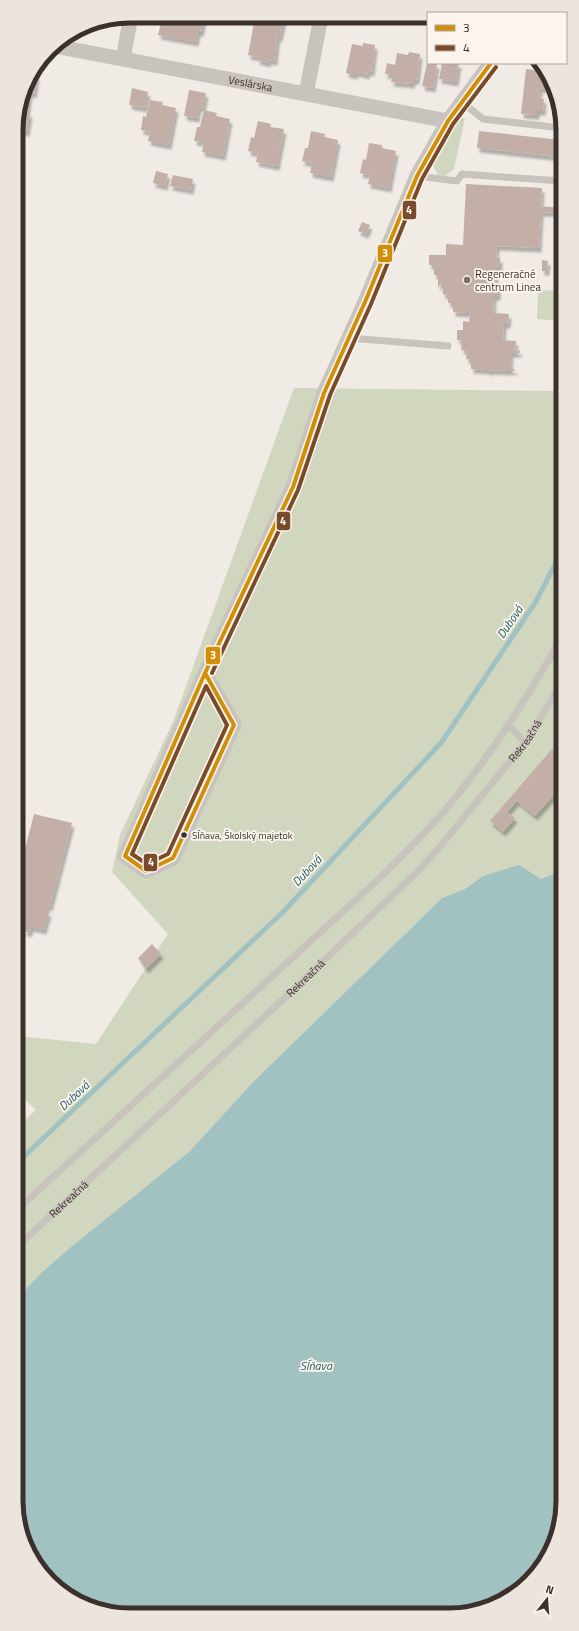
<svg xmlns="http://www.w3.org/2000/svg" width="579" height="1631" viewBox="0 0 579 1631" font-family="'Titillium Web',sans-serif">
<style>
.green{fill:#d1d6bf}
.water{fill:#a1c2c1}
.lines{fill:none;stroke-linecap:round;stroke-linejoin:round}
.stream{stroke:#a1c2c1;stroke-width:5}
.building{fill:#c3afa7;filter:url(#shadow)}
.lane{stroke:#c9c3be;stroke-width:7}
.street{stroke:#c9c3be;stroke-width:15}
.bus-1-casing{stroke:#fbf5ee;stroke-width:7}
.bus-2-casing{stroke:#fbf5ee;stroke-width:7}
.bus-1{stroke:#d18e09;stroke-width:4}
.bus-2{stroke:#7a4b2a;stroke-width:4}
.poi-dot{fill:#7a716c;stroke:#fbf5ee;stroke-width:1.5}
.bus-dot{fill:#3b302b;stroke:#fbf5ee;stroke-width:1.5}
.labels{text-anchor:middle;stroke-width:3.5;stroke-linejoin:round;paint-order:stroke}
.bus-label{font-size:10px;fill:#3b302b;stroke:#fbf5ee;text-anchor:start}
.street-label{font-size:11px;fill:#3b302b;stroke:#fbf5ee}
.poi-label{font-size:11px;fill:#3b302b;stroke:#fbf5ee;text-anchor:start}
.water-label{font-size:12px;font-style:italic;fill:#1f5a5e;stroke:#fbf5ee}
.rim{fill:none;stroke:#3b302b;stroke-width:5}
.line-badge{stroke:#fbf5ee;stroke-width:1.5}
.badge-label{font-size:11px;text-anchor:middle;font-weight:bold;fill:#fff}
</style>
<defs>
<filter id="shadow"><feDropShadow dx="2.5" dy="4.5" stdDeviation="1" flood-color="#0004"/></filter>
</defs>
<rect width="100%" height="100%" fill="#f0ebe5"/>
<!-- green -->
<path class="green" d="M458 117 465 118 454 169 445 176 438 175 430 160Z
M538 290 561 291V321L537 319Z
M294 388 561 391 562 863 556 873 541 879 483 876 465 889 442 898 253 1082 189 1152 72 1246 41 1273 18 1298V1126L36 1110 18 1093V1036L96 1044 168 934 112 872 120 835 173 722Z"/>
<!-- water -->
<path class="water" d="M562 863 563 1509 554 1545 535 1576 506 1600 472 1613H108L49 1582 18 1524V1298L41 1273 72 1246 189 1152 253 1082 442 898 465 889 483 876 519 865 541 879 556 873Z"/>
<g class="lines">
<!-- stream -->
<path class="stream" d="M18 1162 283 912 441 743 535 603 561 553"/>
</g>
<!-- building -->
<path class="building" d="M165 16 204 18 201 32H198L196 42 158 35 161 23 163 24Z
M255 17H284L280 37H278L277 41 275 61 269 60 268 63 257 60 258 57 248 55Z
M363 43 375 45 372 72 368 71 367 75 356 72 355 75 346 73 352 44 363 46Z
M409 52 420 54 417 80H413L412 84 391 82 393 75 385 74 387 63 395 65 397 53 408 55Z
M427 63 437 64 433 88 422 86Z
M442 63H459L456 82 439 79Z
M526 69 541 71V74L543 75 546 80 545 89 540 88 539 98 544 99 543 111H537V115L521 114Z
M32 74 37 75 34 94 30 93 27 113H30L27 132 16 130V122L28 79Z
M132 88 148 92 145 108 129 105Z
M189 90 206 93 203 108 199 107 197 118 184 116Z
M150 100 163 102 162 105 176 108 169 145 148 141 150 132 141 130 143 116 146 117Z
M559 103 561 107V118L557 117Z
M204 110 217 113 216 116 230 119 223 156 202 152 204 142 194 141 197 127H200Z
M258 121 271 124 270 127 284 129 277 166 256 162 258 153 248 151 251 137 254 138Z
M311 131 325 134 324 137 338 140 331 177 310 173 312 163 302 161 305 148H308Z
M479 131 561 140 559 157 477 148Z
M369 143 382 145V148L396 151 389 188 368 184 370 175 360 173 363 159 366 160Z
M156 171 168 174 165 186 153 183Z
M173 175 193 179 191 190 170 186Z
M466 184 542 188 541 206 560 208V213L541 212 539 248 497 246 496 258H500V268H496L495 286H498V296H494L493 313 509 314 508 324H504L503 340 516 341 515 350 520 351V353H511L510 369H515L514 371 489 370V373H488V370L471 369V360L466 359 467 350H461L462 340H457V330H463V321L469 322 470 313 453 312V303H448V294L443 295V284H440L438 288V275H434V265H429V255H446V244L463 245Z
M362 222 370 225 366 234 358 231Z
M542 260 548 261 547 271H542Z
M552 749 562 757V786L535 816 517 801 507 812 515 818 503 832 490 821Z
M34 814 72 823 50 907 47 906 46 912H49L44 930 31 927 29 933 24 931 26 925 17 923V880Z
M152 944 161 954 146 969 138 958Z"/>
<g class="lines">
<!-- lane -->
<g class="lane">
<path d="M462 102 483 119 561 128"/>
<path d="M417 176 457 181 462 174 561 181"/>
<path d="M349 338 448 346"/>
<path d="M508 724 525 743"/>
<path d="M18 1209 383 875C404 853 427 832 446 809 490 757 528 697 562 637"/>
<path id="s1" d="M18 1246 292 991 418 871 438 849 525 743 562 683"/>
</g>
<!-- street -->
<g class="street">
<path id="s2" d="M54 46 448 121"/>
<path d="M123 59 131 16"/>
<path d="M306 94 321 17"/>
<path d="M205 673 234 725 173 858 146 871 125 856 205 673 293 487 324 393 365 302 417 176 448 121 491 63"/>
</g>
<defs>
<path id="bus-1" d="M125 856 205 673 293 487 324 393 365 302 417 176 448 121 491 63
M125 856 146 871 173 858 234 725 205 673"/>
<path id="bus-2" d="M212 673 298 490 330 395 371 304 422 179 453 124 496 67
M206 686 227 725 168 854 147 864 132 854Z"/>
</defs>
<!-- bus-1 casing -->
<use href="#bus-1" class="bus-1-casing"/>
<!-- bus-2 casing -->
<use href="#bus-2" class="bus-2-casing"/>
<!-- bus-1 -->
<use href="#bus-1" class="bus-1"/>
<!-- bus-2 -->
<use href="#bus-2" class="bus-2"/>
</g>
<!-- markers -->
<circle class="poi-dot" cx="467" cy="280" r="4"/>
<circle class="bus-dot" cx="184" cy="835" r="3.5"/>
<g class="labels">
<!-- bus labels -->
<g class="bus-label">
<text x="192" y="839">Sĺňava, Školský majetok</text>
</g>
<!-- street labels -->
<g class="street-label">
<text dy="4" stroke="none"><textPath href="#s2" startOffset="200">Veslárska</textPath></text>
<text dy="4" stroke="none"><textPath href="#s1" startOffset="717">Rekreačná</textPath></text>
<text dy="4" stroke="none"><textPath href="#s1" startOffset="393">Rekreačná</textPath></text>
<text dy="4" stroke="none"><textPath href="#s1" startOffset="69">Rekreačná</textPath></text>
</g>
<!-- poi labels -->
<g class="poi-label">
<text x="475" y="278">Regeneračné<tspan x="475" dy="13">centrum Linea</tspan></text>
</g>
<!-- water labels -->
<g class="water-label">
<text transform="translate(510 622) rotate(-56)" y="4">Dubová</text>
<text transform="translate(307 871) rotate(-47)" y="4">Dubová</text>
<text transform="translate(74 1096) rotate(-43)" y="4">Dubová</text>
<text x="316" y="1370">Sĺňava</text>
</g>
</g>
<!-- crop -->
<path d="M0 0H579V1631H0ZM130 23H449A107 107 0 0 1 556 130V1501A107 107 0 0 1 449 1608H130A107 107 0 0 1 23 1501V130A107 107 0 0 1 130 23Z" fill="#ece5de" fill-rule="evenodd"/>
<path class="rim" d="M130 23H449A107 107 0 0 1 556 130V1501A107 107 0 0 1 449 1608H130A107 107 0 0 1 23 1501V130A107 107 0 0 1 130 23Z"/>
<g class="line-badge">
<rect x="402" y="200" width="15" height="20" rx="4" fill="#7a4b2a"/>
<rect x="377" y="244" width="16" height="19" rx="4" fill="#d18e09"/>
<rect x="276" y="511" width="15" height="20" rx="4" fill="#7a4b2a"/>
<rect x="205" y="646" width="16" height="19" rx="4" fill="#d18e09"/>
<rect x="143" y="853" width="15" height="19" rx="4" fill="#7a4b2a"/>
</g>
<g class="badge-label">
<text x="409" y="214">4</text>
<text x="385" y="257">3</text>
<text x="283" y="525">4</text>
<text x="213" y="659">3</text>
<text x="151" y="866">4</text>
</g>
<!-- legend -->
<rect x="427" y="12" width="140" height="52" fill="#fbf5ee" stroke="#aea6a0"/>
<rect x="435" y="25" width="20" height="6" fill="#d18e09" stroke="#aea6a0"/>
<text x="463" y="32" font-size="12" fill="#3b302b">3</text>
<rect x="435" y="45" width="20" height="6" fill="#7a4b2a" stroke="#aea6a0"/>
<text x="463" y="52" font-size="12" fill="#3b302b">4</text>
<!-- north arrow -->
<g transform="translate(547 1599) rotate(17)" stroke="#fbf5ee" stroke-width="3" paint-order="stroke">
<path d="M0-3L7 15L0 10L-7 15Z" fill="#3b302b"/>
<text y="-6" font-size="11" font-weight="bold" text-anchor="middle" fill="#3b302b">N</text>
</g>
</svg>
